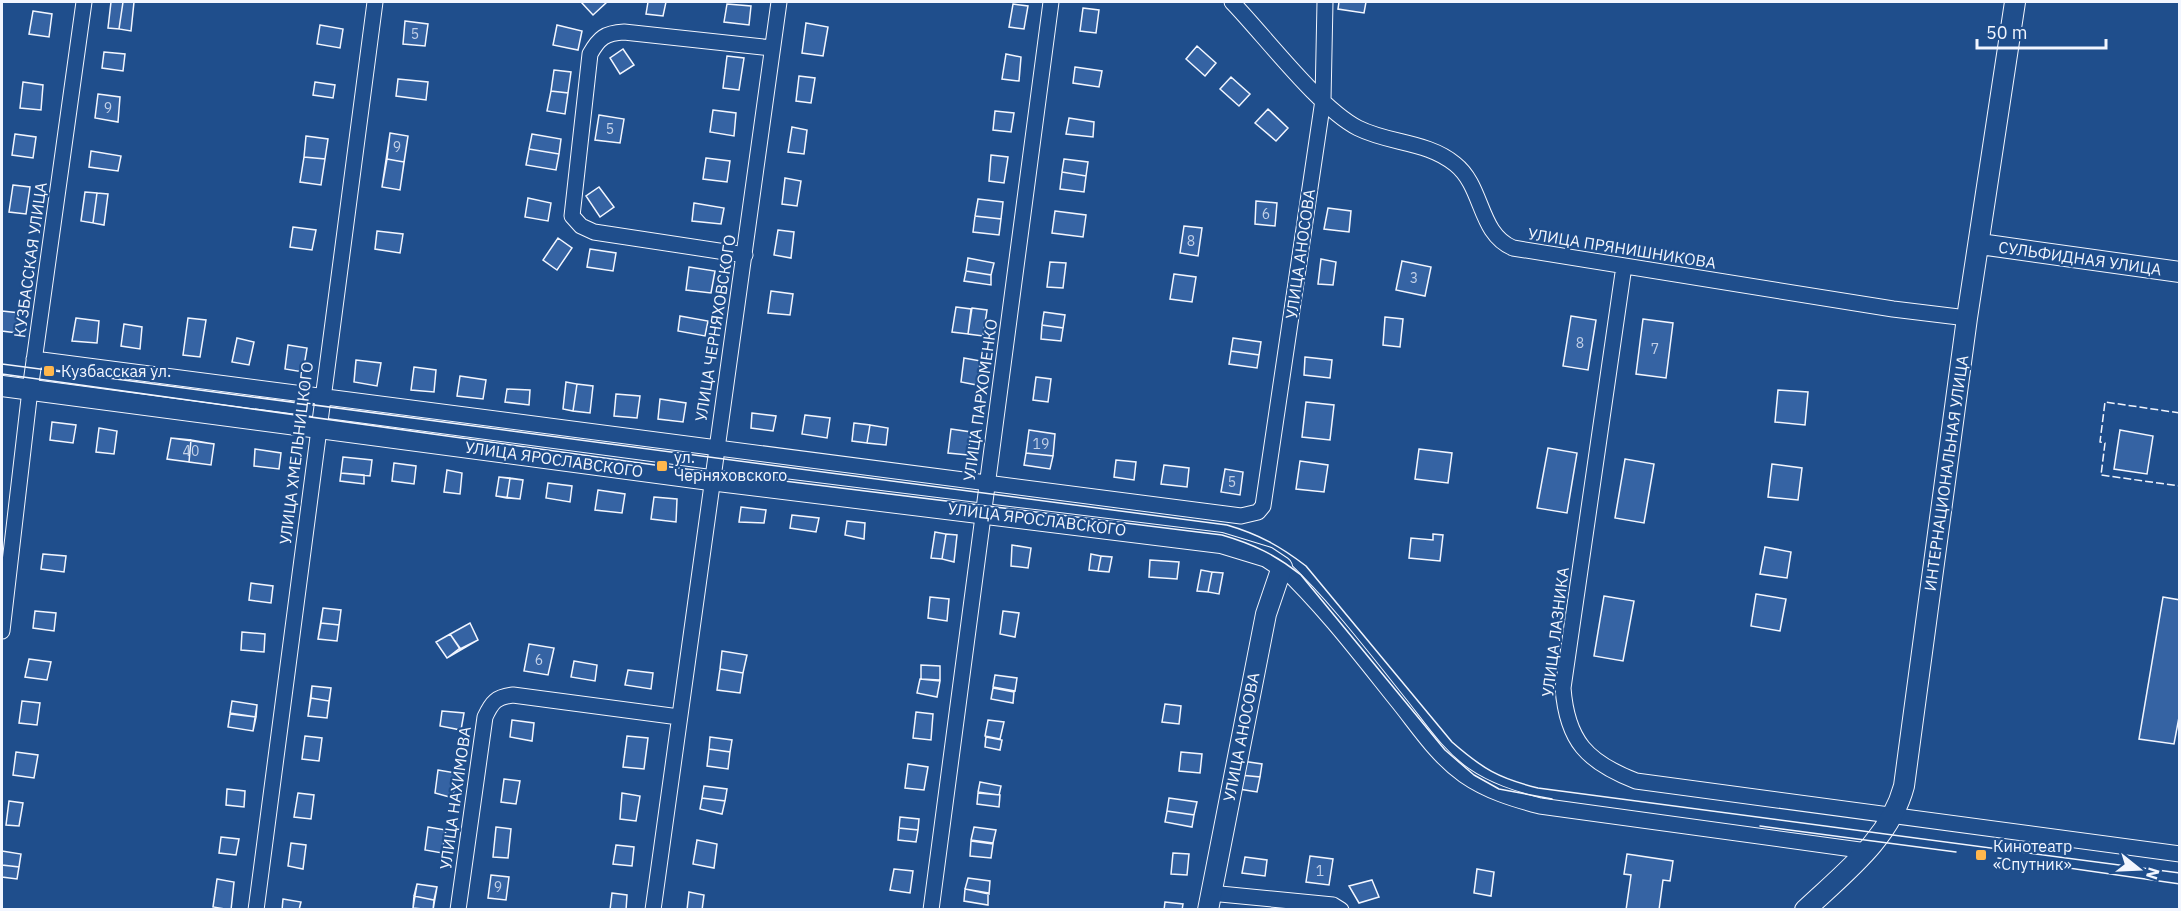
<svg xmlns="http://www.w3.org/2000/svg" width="2181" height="911" viewBox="0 0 2181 911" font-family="'IBM Plex Sans',sans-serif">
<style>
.building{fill:#3563a3;stroke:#f2f6ff;stroke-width:1.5}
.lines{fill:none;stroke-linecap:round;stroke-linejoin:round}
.minor-casing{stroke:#f2f6ff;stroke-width:17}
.tertiary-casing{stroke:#f2f6ff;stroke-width:22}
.minor{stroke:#1f4e8c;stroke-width:15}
.tertiary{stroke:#1f4e8c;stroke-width:20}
.tram{stroke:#f2f6ff;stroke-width:1.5}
.fence{stroke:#f2f6ff;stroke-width:1.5;stroke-dasharray:8 3;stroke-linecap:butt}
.poi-dot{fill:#ffb74d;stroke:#1f4e8c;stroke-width:2}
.labels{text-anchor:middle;stroke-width:4.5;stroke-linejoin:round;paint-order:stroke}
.number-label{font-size:14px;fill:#c3d1e8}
.street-label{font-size:16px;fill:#f2f6ff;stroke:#1f4e8c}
.poi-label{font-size:16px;fill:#f2f6ff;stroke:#1f4e8c;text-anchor:start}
</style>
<rect width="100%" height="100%" fill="#1f4e8c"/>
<!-- building -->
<path class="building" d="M111 2H123L119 29 108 28Z
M123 2H134L131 31 119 29Z
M581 2H607L593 15Z
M648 2H666L663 16 646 14Z
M1339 2H1366L1364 13 1338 9Z
M727 4 751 6 749 25 724 22Z
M1013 4 1028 6 1024 29 1009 27Z
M1083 8 1099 10 1096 33 1080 31Z
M33 11 52 14 49 37 29 34Z
M405 21 428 24 425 46 403 44Z
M806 23 828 27 823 56 802 53Z
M320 25 343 29 340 48 317 44Z
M557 25 582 31 578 50 553 45Z
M1197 46 1216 63 1205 76 1186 59Z
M623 49 634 65 620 74 610 58Z
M104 52 125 54 123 71 102 68Z
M1006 54 1021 57 1019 81 1002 79Z
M727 56 744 58 739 90 723 88Z
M1075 67 1102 71 1099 87 1073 83Z
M554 70 571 72 568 93 551 91Z
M799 76 815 78 811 103 796 101Z
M1231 77 1250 94 1239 106 1220 89Z
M398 79 428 82 426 100 396 96Z
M23 82 43 85 41 110 20 108Z
M315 82 335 85 333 98 313 95Z
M551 91 568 93 565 114 547 111Z
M98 94 120 97 118 122 95 118Z
M1268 109 1288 128 1276 141 1255 123Z
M713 110 736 113 734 136 710 132Z
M995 111 1014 113 1011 132 993 130Z
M599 115 624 119 620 143 595 140Z
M1069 118 1094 122 1093 137 1066 134Z
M792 127 807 130 804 154 788 152Z
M390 133 408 136 400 190 382 187Z
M390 133 408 136 404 162 387 159Z
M15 134 36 137 33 158 12 155Z
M532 134 561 139 559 154 529 149Z
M306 136 328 139 325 159 304 157Z
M529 149 559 154 556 170 526 165Z
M91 151 121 156 118 171 89 167Z
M991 155 1008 157 1004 183 989 181Z
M304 157 325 159 321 185 300 182Z
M706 158 730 161 727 182 703 179Z
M387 159 404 162 400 190 382 187Z
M1064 159 1088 162 1086 176 1062 172Z
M1062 172 1086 176 1084 192 1060 189Z
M785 178 801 181 797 206 782 204Z
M13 185 30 187 26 214 9 212Z
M599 187 614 207 600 217 586 196Z
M85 192 97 193 93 223 81 221Z
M97 193 108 194 104 225 93 223Z
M528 198 551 203 548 221 525 217Z
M978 199 1003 202 1001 219 975 216Z
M1256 201 1277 203 1275 226 1255 224Z
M694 203 724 208 721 224 692 221Z
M1328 208 1351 211 1349 232 1324 229Z
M1055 211 1086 215 1083 237 1052 233Z
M975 216 1001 219 999 235 973 232Z
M1184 226 1202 228 1198 256 1180 253Z
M293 227 316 230 312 250 290 247Z
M778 230 794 232 791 258 774 255Z
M377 231 403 234 400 253 375 249Z
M558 238 572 248 557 270 543 260Z
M590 249 616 253 613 271 587 267Z
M968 258 994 263 991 275 966 271Z
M1321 259 1336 262 1333 285 1318 284Z
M1402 261 1431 267 1425 296 1396 290Z
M1050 262 1066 263 1063 288 1047 287Z
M689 267 715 271 711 293 686 290Z
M966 271 991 275V285L964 281Z
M1174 274 1196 277 1192 302 1170 299Z
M771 291 793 294 790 315 768 313Z
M956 307 971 309 968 334 952 332Z
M972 308 987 310 983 336 968 334Z
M2 311 20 313 17 333 2 331Z
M1044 312 1065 315 1063 328 1042 325Z
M680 316 708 321 705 336 678 331Z
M1571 316 1596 320 1588 370 1563 366Z
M1385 317 1403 319 1400 347 1383 345Z
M76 318 99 321 97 343 72 341Z
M188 318 206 320 200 357 183 355Z
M1643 319 1673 323 1666 378 1636 374Z
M124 324 142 327 140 349 121 346Z
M1042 325 1063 328 1061 341 1041 339Z
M237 338 254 342 249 365 232 362Z
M1233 338 1261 342 1259 355 1231 351Z
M288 345 307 348 303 372 285 369Z
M1231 351 1259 355 1257 368 1229 364Z
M1305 357 1332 360 1330 378 1304 375Z
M964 358 981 361 977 385 961 382Z
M356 360 381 363 377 386 354 382Z
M414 367 436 370 434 392 411 390Z
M460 376 486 380 483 399 457 396Z
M1036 377 1051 379 1048 402 1033 400Z
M566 382 577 384 573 411 563 409Z
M577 384 593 386 590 413 573 411Z
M507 389 530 390 529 405 505 402Z
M1778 390 1808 392 1805 425 1775 422Z
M616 394 640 396 637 418 614 416Z
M660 399 686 403 683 422 658 419Z
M1306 402 1334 405 1330 440 1302 437Z
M752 413 776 416 773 431 751 428Z
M805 415 830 418 827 438 802 434Z
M52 422 76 425 73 443 50 440Z
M854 423 870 425 867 443 852 441Z
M870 425 888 428 886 445 867 443Z
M99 428 117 431 114 454 96 452Z
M951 429 971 432 968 455 948 453Z
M1029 430 1055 434 1053 456 1026 453Z
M2120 430 2153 436 2147 474 2114 469Z
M171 438 214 444 211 465 167 459Z
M171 438 191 440 189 462 167 459Z
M191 440 214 444 211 465 189 462Z
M1548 448 1577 453 1567 513 1537 508Z
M255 449 281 453 279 469 254 466Z
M1419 449 1452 453 1448 483 1415 479Z
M1026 453 1053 456 1050 469 1024 465Z
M343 457 372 460 370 476 341 473Z
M1625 459 1654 464 1644 523 1615 518Z
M1116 460 1136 462 1134 480 1114 477Z
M1300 461 1328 465 1324 492 1296 489Z
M394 463 416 466 414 484 392 481Z
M1772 464 1802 468 1798 500 1768 497Z
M1164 465 1189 468 1187 487 1161 484Z
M1225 469 1243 472 1240 495 1221 492Z
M447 470 462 473 460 494 444 492Z
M341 473 364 475V484L340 481Z
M499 477 523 480 520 499 496 496Z
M499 477 510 478 507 498 496 496Z
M510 478 523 480 520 499 507 498Z
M548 483 572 486 570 502 546 498Z
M598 490 625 494 622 513 595 510Z
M654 497 677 499 676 522 651 519Z
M741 507 766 510 764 523 739 522Z
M792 515 819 518 816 532 790 528Z
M847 521 865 523 864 539 845 535Z
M935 532 946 534 942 559 931 558Z
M946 534 957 535 954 562 942 559Z
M1433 534 1443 535 1440 561 1409 558 1411 538 1433 540Z
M1012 545 1031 548 1028 568 1011 566Z
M1765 547 1791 552 1787 578 1760 574Z
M43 554 66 556 64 572 41 569Z
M1091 554 1101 556 1098 571 1089 570Z
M1101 556 1112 557 1109 572 1098 571Z
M1150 560 1179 562 1177 579 1149 577Z
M1201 570 1212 572 1208 592 1197 591Z
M1212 572 1223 573 1219 594 1208 592Z
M1212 572 1223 573 1219 594 1208 592Z
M251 583 273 586 271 603 249 600Z
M1756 594 1786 599 1780 631 1751 626Z
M1604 596 1634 601 1623 661 1594 656Z
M930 597 949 599 947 621 928 618Z
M2163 597 2180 600V712L2174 744 2139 739Z
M323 608 341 610 337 641 318 639Z
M323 608 341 610 339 625 321 623Z
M35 611 56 613 54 631 33 628Z
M1003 611 1019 613 1015 637 1000 634Z
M321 623 339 625 337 641 318 639Z
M470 623 478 640 460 649 450 634Z
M470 623 478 640 447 658 436 642Z
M242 632 265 634 264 652 241 650Z
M450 634 460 648 447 658 436 642Z
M529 644 554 648 548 675 524 671Z
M722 651 747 655 743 673 720 669Z
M29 659 51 662 47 680 25 677Z
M574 661 597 665 595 681 571 677Z
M921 665 940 666V680L921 679Z
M720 669 743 673 740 693 717 690Z
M628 670 653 673 651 689 625 685Z
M995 675 1017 678 1015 691 993 687Z
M920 679 940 681 937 697 917 693Z
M312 686 331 688 327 718 308 716Z
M312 686 331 688 329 701 311 698Z
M993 688 1014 692 1013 703 991 699Z
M311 698 329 701 327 718 308 716Z
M22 701 40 703 37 725 19 723Z
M232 701 257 705 253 731 228 727Z
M232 701 257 705 256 717 230 713Z
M1165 704 1181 706 1179 724 1162 722Z
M442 711 464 713 461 730 440 726Z
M916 712 933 714 931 740 913 738Z
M230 714 256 717 253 731 228 727Z
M512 720 534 723 532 741 510 737Z
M988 720 1004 722 1000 739 985 736Z
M305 736 322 738 319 761 302 759Z
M627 736 648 738 644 769 623 767Z
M710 737 732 740 730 752 709 749Z
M986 737 1002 740 1000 750 985 747Z
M709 749 730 752 728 769 707 766Z
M16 752 38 755 34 778 13 775Z
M1181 752 1202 754 1200 773 1179 771Z
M1242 761 1262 764 1260 777 1240 775Z
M908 764 928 767 924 790 905 788Z
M438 770 456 773 453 798 435 793Z
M1240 775 1260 777 1257 792 1239 789Z
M504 779 520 781 516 804 501 802Z
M980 782 1001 786 999 795 978 792Z
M704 786 727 789 725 801 702 798Z
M227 789 245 791 244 807 226 805Z
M298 793 314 795 311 819 294 817Z
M622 793 640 796 636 821 620 819Z
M978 793 1000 795 999 807 977 804Z
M702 798 725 801 722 814 700 809Z
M1169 798 1197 802 1194 815 1167 811Z
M9 801 23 803 19 826 6 825Z
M1167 811 1194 815 1192 827 1165 822Z
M900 817 919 819 918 830 899 828Z
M428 827 446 830 442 853 425 850Z
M496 827 511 829 508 858 493 857Z
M974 827 996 830 993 843 971 840Z
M899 828 918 830 916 842 898 840Z
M221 837 239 839 236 855 219 853Z
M697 840 717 844 714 868 693 864Z
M971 841 993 844 991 858 970 856Z
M291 843 306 845 303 869 288 866Z
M616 845 634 847 632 866 613 864Z
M2 851 21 854 17 879 2 877Z
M2 851 21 854 19 867 2 865Z
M1173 853 1189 854 1187 875 1171 874Z
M1627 854 1673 861 1670 881 1663 880 1659 910H1626L1631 875 1624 874Z
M1310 856 1333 859 1329 885 1306 882Z
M1245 857 1267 860 1265 876 1242 873Z
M2 865 19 867 17 879 2 877Z
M894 869 913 871 910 893 890 890Z
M1477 869 1494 872 1491 896 1474 893Z
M491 875 509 877 506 900 488 898Z
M968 878 990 881 989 894 965 889Z
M217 879 234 882 231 910 213 907Z
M1372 880 1379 897 1359 903 1349 886Z
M417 884 437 887 433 910 413 908Z
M417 884 437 887 434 900 414 896Z
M965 889 988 893V905L964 901Z
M689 892 704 895 702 910H687Z
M612 893 627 895 626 910H610Z
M414 896 434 900 433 910 413 908Z
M414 896 434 900 433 910 413 908Z
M283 899 301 902 299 910H282Z
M1165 902 1183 904 1182 910H1164Z"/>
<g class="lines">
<defs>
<path id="minor" d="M1232 2C1264 35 1319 108 1358 128 1390 144 1427 141 1455 164 1484 187 1478 233 1513 248L1893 309 1967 318
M745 255 594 232 581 226 572 216 590 54C599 38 605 33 624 32L772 48
M1624 266 1563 688C1567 741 1587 762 1636 781L2180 854
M34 359 1241 516 1258 512 1263 506 1323 100 1325 2
M1282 567C1325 608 1362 657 1399 703 1419 728 1437 756 1464 775 1487 791 1513 799 1540 806L1867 851
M2 631 30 390 84 2
M1210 893 1333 905 1341 910
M256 910 375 2
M458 910 485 717C492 702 496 697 513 695L679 717
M653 910 779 2
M931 910 1051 2"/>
<path id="tertiary" d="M1980 244 2180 272
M2 386 710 480 1221 543 1267 557 1282 567 1266 614 1208 910
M1805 910C1844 873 1890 839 1904 786L1967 318 2015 2"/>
</defs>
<!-- minor casing -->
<use href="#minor" class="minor-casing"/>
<!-- tertiary casing -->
<use href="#tertiary" class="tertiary-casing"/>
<!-- minor -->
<use href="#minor" class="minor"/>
<!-- tertiary -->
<use href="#tertiary" class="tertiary"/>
<!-- tram -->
<path class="tram" d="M2 364 1227 525C1258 534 1280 546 1306 566L1452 742C1483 769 1498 778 1538 788L2180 873
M2 374 662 466 1222 535C1253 544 1276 555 1301 575L1445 750 1474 775 1499 789 1552 799
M1760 826 1956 852
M1998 858 2180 884"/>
<!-- fence -->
<path class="fence" d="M2180 413 2105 402 2100 442 2105 443 2101 475 2180 486"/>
</g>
<!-- markers -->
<g class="poi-dot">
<rect x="43" y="365" width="12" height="12" rx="3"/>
<rect x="656" y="460" width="12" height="12" rx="3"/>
<rect x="1975" y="849" width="12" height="12" rx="3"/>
</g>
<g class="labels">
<!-- number labels -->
<g class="number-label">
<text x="415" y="39">5</text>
<text x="108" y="113">9</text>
<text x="610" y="134">5</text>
<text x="397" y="152">9</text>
<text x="1266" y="219">6</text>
<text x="1191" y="246">8</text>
<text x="1414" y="283">3</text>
<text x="1580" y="348">8</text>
<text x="1655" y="354">7</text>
<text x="1041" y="449">19</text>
<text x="191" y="456">40</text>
<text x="1232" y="487">5</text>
<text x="539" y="665">6</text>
<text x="1320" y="876">1</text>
<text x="498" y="892">9</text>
</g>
<!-- street labels -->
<g class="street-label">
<text transform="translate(1622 248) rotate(9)" y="6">УЛИЦА ПРЯНИШНИКОВА</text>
<text transform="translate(1300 254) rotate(-82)" y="6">УЛИЦА АНОСОВА</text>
<text transform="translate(2080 258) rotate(8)" y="6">СУЛЬФИДНАЯ УЛИЦА</text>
<text transform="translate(30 260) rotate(-82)" y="6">КУЗБАССКАЯ УЛИЦА</text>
<text transform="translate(715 328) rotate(-81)" y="6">УЛИЦА ЧЕРНЯХОВСКОГО</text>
<text transform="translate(980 400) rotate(-82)" y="6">УЛИЦА ПАРХОМЕНКО</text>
<text transform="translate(296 453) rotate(-83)" y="6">УЛИЦА ХМЕЛЬНИЦКОГО</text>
<text transform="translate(554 459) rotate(8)" y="6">УЛИЦА ЯРОСЛАВСКОГО</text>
<text transform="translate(1946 473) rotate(-82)" y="6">ИНТЕРНАЦИОНАЛЬНАЯ УЛИЦА</text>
<text transform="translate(1037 519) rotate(7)" y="6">УЛИЦА ЯРОСЛАВСКОГО</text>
<text transform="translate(1555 632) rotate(-83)" y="6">УЛИЦА ЛАЗНИКА</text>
<text transform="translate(1241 737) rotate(-79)" y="6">УЛИЦА АНОСОВА</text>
<text transform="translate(455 798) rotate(-82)" y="6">УЛИЦА НАХИМОВА</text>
</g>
<!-- poi labels -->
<g class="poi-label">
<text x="61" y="377">Кузбасская ул.</text>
<text x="674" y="463">ул.<tspan x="674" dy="18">Черняховского</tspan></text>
<text x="1993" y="852">Кинотеатр<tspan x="1993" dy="18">«Спутник»</tspan></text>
</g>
</g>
<!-- border -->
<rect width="2181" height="911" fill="none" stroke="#f2f6ff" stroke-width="6"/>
<!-- north arrow -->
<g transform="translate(2139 869) rotate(108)" stroke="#1f4e8c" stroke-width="4.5" paint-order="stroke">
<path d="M0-4.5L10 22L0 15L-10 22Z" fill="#f2f6ff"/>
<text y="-9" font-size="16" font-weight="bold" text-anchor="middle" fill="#f2f6ff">N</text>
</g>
<!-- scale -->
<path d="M1977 39v9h129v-9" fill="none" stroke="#f2f6ff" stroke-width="3"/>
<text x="1986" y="39" font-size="18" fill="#f2f6ff" stroke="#1f4e8c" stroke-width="4.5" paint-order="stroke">50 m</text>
</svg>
